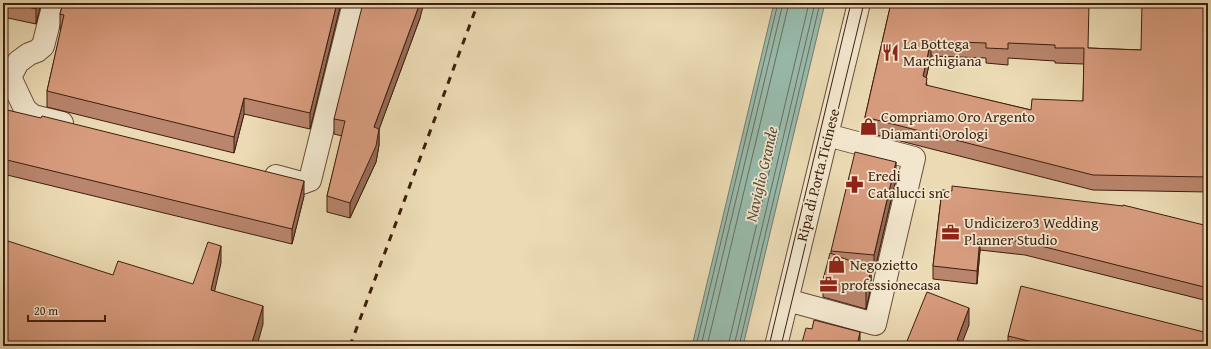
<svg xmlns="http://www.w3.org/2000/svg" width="1211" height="349" viewBox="0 0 1211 349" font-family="'Gentium Book Plus',serif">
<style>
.water{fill:#98bbac;stroke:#747c6d}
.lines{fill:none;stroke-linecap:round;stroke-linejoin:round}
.shore{stroke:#6c6c5e;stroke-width:1}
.minor-casing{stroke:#6a4d38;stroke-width:24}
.minor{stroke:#f2e7ce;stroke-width:22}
.tram{stroke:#3f1e0f;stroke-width:1}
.rail{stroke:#3f1e0f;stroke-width:3;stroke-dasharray:7 7;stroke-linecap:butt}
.wall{fill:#b9856c;stroke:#3f1e0f;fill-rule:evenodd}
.shaded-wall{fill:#966c58;stroke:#3f1e0f}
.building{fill:#d79b7d;stroke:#3f1e0f;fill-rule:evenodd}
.labels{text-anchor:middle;stroke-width:3.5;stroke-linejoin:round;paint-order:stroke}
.poi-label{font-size:15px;fill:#3f1e0f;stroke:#f2e7ce;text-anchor:start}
.street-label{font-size:15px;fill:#3f1e0f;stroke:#f2e7ce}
.water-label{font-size:16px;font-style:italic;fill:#5a4d3e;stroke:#f2e7ce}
</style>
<rect width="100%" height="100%" fill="#ebdab3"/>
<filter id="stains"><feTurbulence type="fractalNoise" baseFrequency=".005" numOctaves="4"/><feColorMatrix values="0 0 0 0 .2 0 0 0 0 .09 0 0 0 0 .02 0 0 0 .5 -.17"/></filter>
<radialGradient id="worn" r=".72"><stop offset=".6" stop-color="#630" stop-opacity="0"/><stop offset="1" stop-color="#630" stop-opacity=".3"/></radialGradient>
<!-- water -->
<path class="water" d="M774 3H825L743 346H692Z"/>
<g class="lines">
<!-- shore -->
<path class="shore" d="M696 346 778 3
M701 346 783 3
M707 346 789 3
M728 346 809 3
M734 346 815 3
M739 346 820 3"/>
<defs>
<path id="minor" d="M3 76 10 77 25 109 33 116 62 123
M10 77 18 62 29 54 37 51 43 46 54 3
M276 176 302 183 310 180 354 3
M787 300 875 324 914 158 827 135
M776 346 859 3"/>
</defs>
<!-- minor casing -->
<use href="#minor" class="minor-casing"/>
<!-- minor -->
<use href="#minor" class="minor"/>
<!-- tram -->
<path class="tram" d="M769 346 851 3
M781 346 864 3"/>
<!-- rail -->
<path class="rail" d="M350 346 478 3"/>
</g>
<!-- wall -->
<path class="wall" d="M3 3H41L36 24 3 17Z
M63 3H341L310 129 244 114 234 153 47 107V91L61 30H60V14Z
M891 3 1088 48 1141 50 1208 3V192L1093 190 865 132V117ZM931 56 986 58V63L1008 65V58L1055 61V63L1084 64 1083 101 1031 110 927 86 926 78Z
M420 18 379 129V145L376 162 350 218 327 212V196L342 136 334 134V119Z
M3 109 304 196 292 244 3 174Z
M896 179 874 273 871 272V287L866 309 823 297V280L831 254V251Z
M942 190 1208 226V301L1025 255 980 250 977 284 933 279V266Z
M1008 336 1208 346H1008Z"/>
<!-- shaded-wall -->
<path class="shaded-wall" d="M37 3H41L36 24V9Z
M337 3H341L310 129V113Z
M420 3H424L420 18 374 143V127Z
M931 41V56L923 92V76Z
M244 98V114L234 153V137Z
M379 129V145L376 162 350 218V203Z
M896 162V179L874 273V255Z
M304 181V196L292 244V229Z
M980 238V250L977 284V271Z
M221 246V263L211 307V290Z
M871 269V287L866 309V291Z
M263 306V324L257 346H251Z
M969 308V325L961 346 957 340Z
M860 332V346H857Z"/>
<!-- building -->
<path class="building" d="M11 3H37L36 9Z
M63 3H337L310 113 244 98 234 137 47 91 64 15 60 14Z
M363 3H420L374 127 379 129 376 146 350 203 327 196 345 121 334 119Z
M891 3H1089L1088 48 1141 50 1142 3H1208V177L1093 175 865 117ZM931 41 986 43V48L1008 49V43L1055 45V48H1084L1083 101 1032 99 1031 110 926 85 927 78 923 76Z
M3 109 41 118 42 116 304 181 292 229 3 159Z
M855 152 896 162 874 255 831 251Z
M952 186 1123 206V205L1208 226V288L1025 242 980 238 977 271 933 266 942 190 952 191Z
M8 241 113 275 118 261 193 284 208 242 221 246 211 290 263 306 251 346H3V258Z
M830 253 871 269 866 291 823 280Z
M1021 286 1208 333V343L1207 346H1049L1008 336Z
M927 292 969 308 957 340 973 346H905Z
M814 320 860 332 857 346H801L806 328 812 329Z"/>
<!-- icons -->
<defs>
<symbol id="restaurant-bare" viewBox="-9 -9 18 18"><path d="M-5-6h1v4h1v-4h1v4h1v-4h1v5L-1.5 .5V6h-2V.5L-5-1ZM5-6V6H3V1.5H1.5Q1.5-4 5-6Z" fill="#8f2418" stroke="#f2e7ce" stroke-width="2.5" paint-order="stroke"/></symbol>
<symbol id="shop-bare" viewBox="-9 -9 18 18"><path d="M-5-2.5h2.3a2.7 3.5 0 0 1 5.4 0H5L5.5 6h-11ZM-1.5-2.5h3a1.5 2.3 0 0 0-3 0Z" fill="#8f2418" stroke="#f2e7ce" stroke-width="2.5" paint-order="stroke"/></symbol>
<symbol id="pharmacy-bare" viewBox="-9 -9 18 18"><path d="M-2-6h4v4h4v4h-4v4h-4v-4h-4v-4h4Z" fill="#8f2418" stroke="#f2e7ce" stroke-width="2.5" paint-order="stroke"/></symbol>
<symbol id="office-bare" viewBox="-9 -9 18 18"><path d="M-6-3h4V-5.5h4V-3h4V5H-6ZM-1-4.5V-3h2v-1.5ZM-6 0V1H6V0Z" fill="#8f2418" stroke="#f2e7ce" stroke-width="2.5" paint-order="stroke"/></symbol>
</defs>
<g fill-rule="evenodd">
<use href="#restaurant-bare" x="878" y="40" width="25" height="25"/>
<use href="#shop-bare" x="856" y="114" width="25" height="25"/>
<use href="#pharmacy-bare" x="842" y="172" width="25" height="25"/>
<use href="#office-bare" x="938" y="220" width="25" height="25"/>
<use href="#shop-bare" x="824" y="252" width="25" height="25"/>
<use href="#office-bare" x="816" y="272" width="25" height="25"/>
</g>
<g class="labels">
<!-- poi labels -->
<g class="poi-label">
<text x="903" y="49">La Bottega<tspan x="903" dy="17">Marchigiana</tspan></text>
<text x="881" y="122">Compriamo Oro Argento<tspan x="881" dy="17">Diamanti Orologi</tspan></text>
<text x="868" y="181">Eredi<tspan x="868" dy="17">Catalucci snc</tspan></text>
<text x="964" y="228">Undicizero3 Wedding<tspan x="964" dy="17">Planner Studio</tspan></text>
<text x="850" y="270">Negozietto</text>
<text x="841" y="290">professionecasa</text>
</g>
<!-- street labels -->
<g class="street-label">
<text transform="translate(818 175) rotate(-76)" y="5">Ripa di Porta Ticinese</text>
</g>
<!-- water labels -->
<g class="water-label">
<text transform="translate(761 174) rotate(-77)" y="6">Naviglio Grande</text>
</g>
</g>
<!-- margin -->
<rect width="1211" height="349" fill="none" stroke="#ebdab3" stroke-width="16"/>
<rect x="4" y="4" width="1203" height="341" fill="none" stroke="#3f1e0f" stroke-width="2"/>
<rect x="8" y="8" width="1195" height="333" fill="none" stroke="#3f1e0f"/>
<!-- scale -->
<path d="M28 315v6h77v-6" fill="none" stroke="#3f1e0f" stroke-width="2"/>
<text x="34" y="315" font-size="12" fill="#3f1e0f" stroke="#f2e7ce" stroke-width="3" paint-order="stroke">20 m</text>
<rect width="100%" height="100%" filter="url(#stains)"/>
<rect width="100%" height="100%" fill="url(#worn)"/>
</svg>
